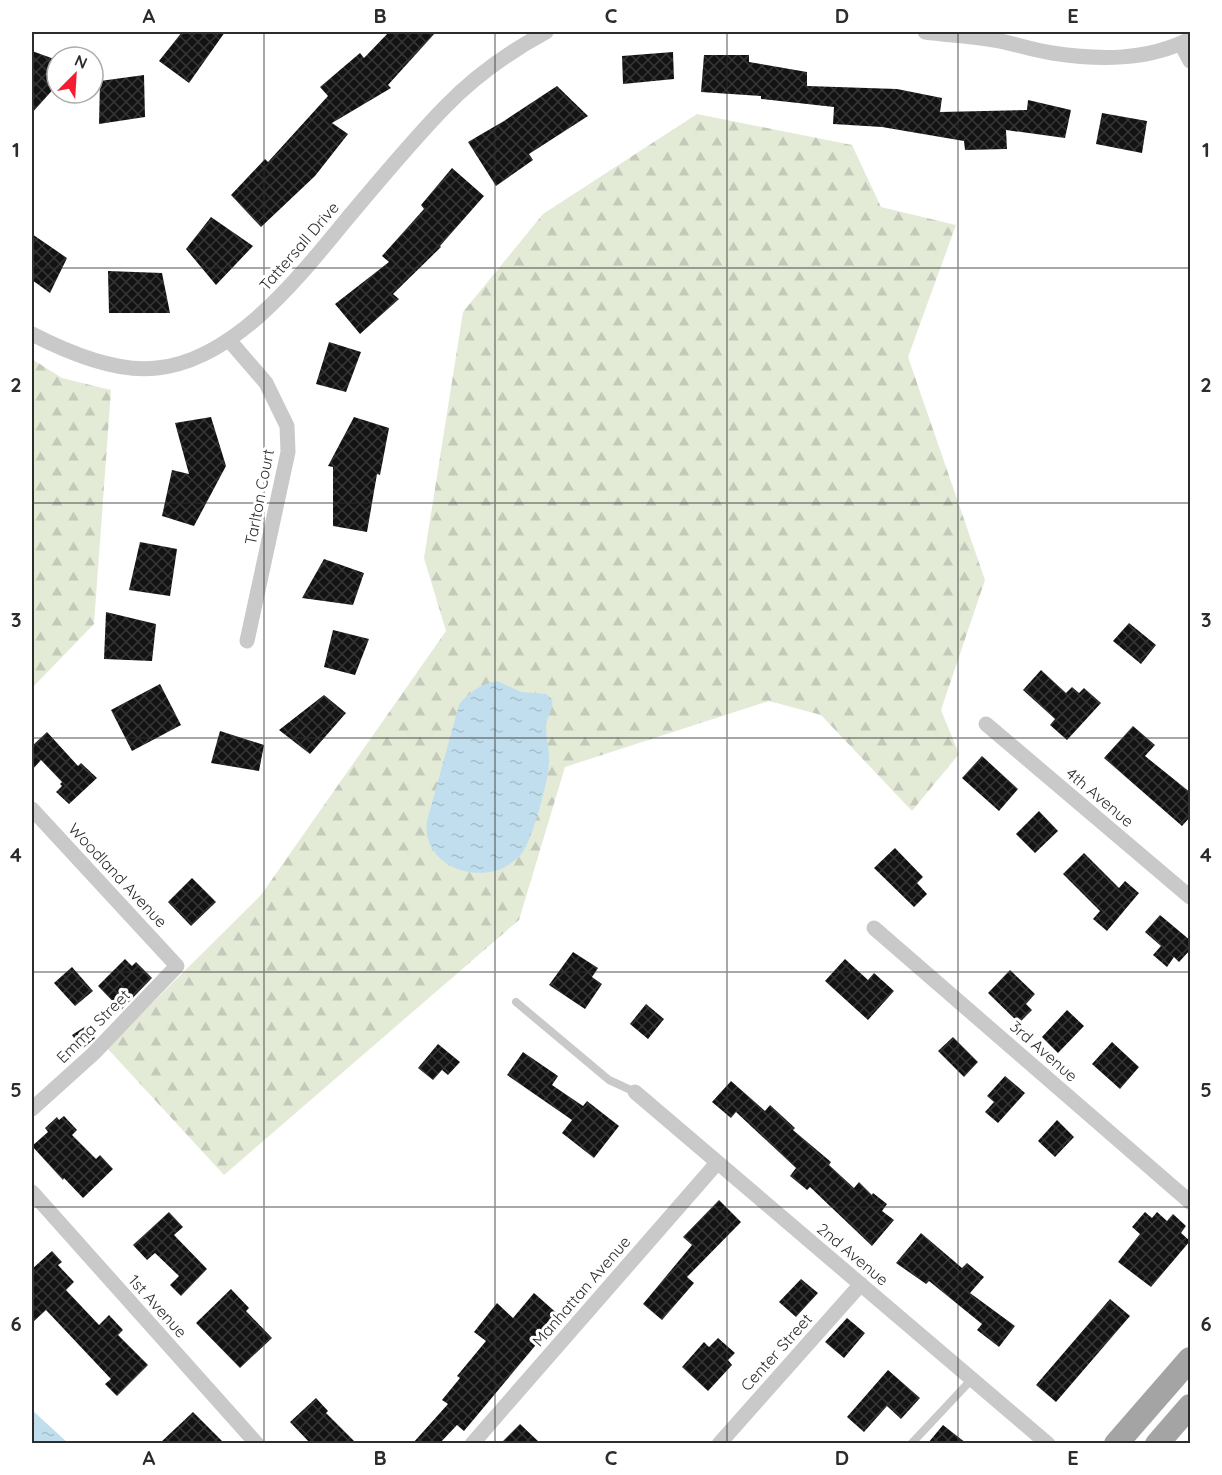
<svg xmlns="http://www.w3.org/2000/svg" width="1222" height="1475" viewBox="0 0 1222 1475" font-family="Quicksand,sans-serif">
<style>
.forest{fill:url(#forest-firs)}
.water{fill:url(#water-ripples)}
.building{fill:url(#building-cross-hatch)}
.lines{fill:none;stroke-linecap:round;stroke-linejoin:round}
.lane{stroke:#c9c9c9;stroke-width:8}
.street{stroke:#c9c9c9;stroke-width:15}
.primary{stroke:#a4a4a4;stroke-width:24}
.grid{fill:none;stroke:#2c2c2c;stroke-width:1.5;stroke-opacity:0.55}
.labels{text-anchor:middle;stroke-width:6;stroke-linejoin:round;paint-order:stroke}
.street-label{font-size:16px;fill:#2c2c2c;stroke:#fff}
.neatline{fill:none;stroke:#2c2c2c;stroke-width:2}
.grid-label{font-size:20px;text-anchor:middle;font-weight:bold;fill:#2c2c2c}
</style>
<defs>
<pattern id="forest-firs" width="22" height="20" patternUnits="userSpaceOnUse" patternTransform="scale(1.5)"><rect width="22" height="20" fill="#e3ebd7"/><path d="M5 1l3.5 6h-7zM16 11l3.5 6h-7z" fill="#c3cab9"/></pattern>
<pattern id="water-ripples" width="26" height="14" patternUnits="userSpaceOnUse" patternTransform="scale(1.5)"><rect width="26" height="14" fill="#c1deee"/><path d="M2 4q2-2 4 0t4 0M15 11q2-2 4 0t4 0" fill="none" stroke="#a6bfcc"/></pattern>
<pattern id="building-cross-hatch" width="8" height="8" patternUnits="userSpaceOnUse" patternTransform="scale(1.5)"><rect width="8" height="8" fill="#131313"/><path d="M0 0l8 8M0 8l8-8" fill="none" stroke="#363636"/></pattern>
</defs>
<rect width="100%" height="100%" fill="#fff"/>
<!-- forest -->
<path class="forest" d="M697 114 852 145 881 207 956 225 908 357 985 580 941 710 959 754 912 811 821 715 769 701 565 767 519 920 224 1175 107 1048 261 895 446 631 424 558 463 312 543 214Z
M32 359 62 378 111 390 94 624 32 688Z"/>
<!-- water -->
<path class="water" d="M497 681 521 692 546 694 552 699C554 709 547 716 546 726 546 738 550 750 549 762 549 779 533 836 524 850 522 854 518 858 515 860 485 888 420 868 427 821L459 705C467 693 483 683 497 681Z
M32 1410 68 1443H32Z"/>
<!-- building -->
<path class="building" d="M182 32H225L189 83 159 61Z
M389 32H436L388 85 391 88 332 123 348 134 315 176 261 227 231 195 265 159 268 162 328 96 320 87 360 53 364 58Z
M32 51 57 60V85L32 113Z
M673 52 674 79 623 84 622 56Z
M704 55H749V62L807 72V86L897 89 942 98 940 112 1027 110 1028 100 1071 110 1065 138 1006 130 1007 149 965 150 964 141 882 127 833 124 834 107 761 99V96L701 92Z
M144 75 145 117 99 124 100 81Z
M557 86 588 116 529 154 533 160 496 186 468 142 504 121Z
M1102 113 1147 121 1142 153 1096 144Z
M452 168 484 196 440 246 441 247 393 294 399 299 360 334 335 304 389 262 382 256 424 209 421 205Z
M211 217 253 246 216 285 186 249Z
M32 234 67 258 50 293 32 280Z
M108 271 162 273 170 313H109Z
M329 342 361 352 346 392 316 384Z
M211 417 226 466 194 526 162 516 172 470 189 474 175 423Z
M354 417 389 428 380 475 377 474 367 532 333 526V467L328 466Z
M140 542 177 549 170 596 129 590Z
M324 559 364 573 353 605 302 598Z
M106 612 156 624 152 661 104 659Z
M1129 623 1156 645 1141 664 1113 641Z
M333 630 369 639 355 675 324 667Z
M1041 670 1066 693 1072 687 1079 693 1084 688 1101 703 1067 740 1050 725 1055 719 1023 690Z
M160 684 181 725 132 751 111 710Z
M324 695 346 713 310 754 279 730Z
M1133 726 1155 745 1145 756 1191 793V816L1182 826 1104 758Z
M220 731 264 745 259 771 211 763Z
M47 732 78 766 81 763 97 778 69 804 56 792 62 786 60 784 62 782 41 760 32 770V746Z
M982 756 1018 789 999 811 962 778Z
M1039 811 1058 831 1035 853 1016 834Z
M895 848 923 877 917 883 927 894 914 907 874 868Z
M1084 853 1119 888 1125 881 1139 893 1107 931 1093 919 1100 911 1063 874Z
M192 878 216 902 191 926 168 902Z
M1160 915 1191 941V949L1179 962 1174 957 1167 967 1153 955 1161 946 1145 932Z
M573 952 598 968 592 977 602 984 585 1009 549 985Z
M125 959 132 966 136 962 152 978 121 1010 98 986Z
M845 959 868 980 874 973 894 991 868 1020 825 981Z
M72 967 93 991 75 1006 54 983Z
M1010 970 1035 994 1026 1004 1032 1010 1019 1023 988 993Z
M646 1004 664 1019 648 1039 630 1024Z
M1067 1010 1084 1026 1058 1053 1042 1037Z
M86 1026 95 1038 82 1049 72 1035Z
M953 1037 978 1062 964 1077 938 1051Z
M1112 1042 1139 1067 1120 1089 1092 1064Z
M438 1044 460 1062 448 1075 442 1070 433 1080 418 1068Z
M523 1052 558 1076 552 1085 583 1106 587 1101 619 1126 594 1158 562 1133 572 1120 507 1075Z
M1005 1076 1025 1093 998 1123 985 1112 994 1102 987 1096Z
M731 1081 765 1111 770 1105 795 1128 793 1130 831 1162 829 1165 854 1188 859 1182 872 1195 873 1193 887 1204 882 1211 894 1220 872 1246 810 1187 807 1190 790 1176 796 1168 736 1112 731 1118 712 1102Z
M64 1116 77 1130 72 1135 96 1159 100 1155 113 1169 83 1198 64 1178 63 1180 32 1146 48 1132 45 1128 57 1117 59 1120Z
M1057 1120 1074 1137 1055 1157 1038 1141Z
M719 1200 741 1222 687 1277 694 1283 662 1320 643 1304 692 1245 683 1237Z
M169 1212 183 1227 174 1235 207 1269 181 1296 170 1285 179 1276 155 1253 147 1260 133 1245Z
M1145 1212 1152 1218 1157 1212 1167 1221 1173 1214 1186 1226 1181 1233 1190 1241 1151 1287 1118 1262 1140 1234 1132 1227Z
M921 1233 962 1268 967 1263 984 1277 970 1293 1015 1326 999 1347 977 1330 982 1324 929 1281 926 1284 896 1263Z
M52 1251 62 1262 58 1265 74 1282 66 1290 99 1325 109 1315 123 1330 118 1335 148 1365 117 1396 105 1384 111 1379 46 1310 32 1323V1269Z
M801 1279 818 1293 796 1317 779 1302Z
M231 1289 249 1308 246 1311 272 1338 240 1368 196 1323Z
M534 1293 560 1316 464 1431 457 1425 440 1443H413L448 1404 442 1400 460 1378 457 1376 486 1341 474 1332 497 1303 513 1318Z
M1110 1299 1130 1316 1056 1402 1036 1385Z
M847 1318 865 1333 844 1358 825 1342Z
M718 1338 735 1353 728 1360 732 1365 708 1391 682 1367 704 1342 709 1347Z
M888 1370 920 1398 901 1419 887 1406 864 1432 847 1417Z
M316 1398 328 1411 326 1413 356 1443H310L290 1422Z
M193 1412 224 1443H160Z
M520 1424 540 1443H501Z
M943 1425 966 1443H928Z"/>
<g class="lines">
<!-- lane -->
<path class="lane" d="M516 1002 609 1080 635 1092
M911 1444 972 1379"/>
<!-- street -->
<path class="street" d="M925 32C948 35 971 36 994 40 1013 43 1032 50 1052 53 1099 60 1147 61 1190 39
M1181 44 1190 61
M32 334C67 352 117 373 157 368 235 360 299 277 346 220 378 182 410 143 445 107 474 77 509 52 546 32
M229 340 266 383 287 426 288 452 247 641
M986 724 1190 897
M32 809 177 966 93 1054 32 1109
M874 928 1190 1202
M635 1092 1048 1444
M32 1192 257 1444
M472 1444 717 1163
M719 1444 861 1284"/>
<!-- primary -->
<path class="primary" d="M1116 1444 1190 1359
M1157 1444 1190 1406"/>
</g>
<!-- grid -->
<path class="grid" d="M264 32V1444M495 32V1444M727 32V1444M958 32V1444M32 268H1190M32 503H1190M32 738H1190M32 972H1190M32 1207H1190"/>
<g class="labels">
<!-- street labels -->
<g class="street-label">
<text transform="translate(299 246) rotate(-49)" y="6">Tattersall Drive</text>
<text transform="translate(259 497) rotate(-79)" y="6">Tarlton Court</text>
<text transform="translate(1100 797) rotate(40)" y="6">4th Avenue</text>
<text transform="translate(118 875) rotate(47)" y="6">Woodland Avenue</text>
<text transform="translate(93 1026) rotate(-45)" y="6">Emma Street</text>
<text transform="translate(1044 1051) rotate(41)" y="6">3rd Avenue</text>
<text transform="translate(853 1254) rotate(40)" y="6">2nd Avenue</text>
<text transform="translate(581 1291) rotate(-49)" y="6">Manhattan Avenue</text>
<text transform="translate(158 1306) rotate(48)" y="6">1st Avenue</text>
<text transform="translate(776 1352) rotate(-48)" y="6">Center Street</text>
</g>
</g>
<!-- border -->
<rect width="1222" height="1475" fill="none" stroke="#ffffff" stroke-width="66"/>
<!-- north arrow -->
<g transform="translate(75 75) rotate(24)"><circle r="28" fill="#ffffff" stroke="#ababab" stroke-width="1.5"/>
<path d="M0-4.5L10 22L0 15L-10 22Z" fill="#f51c32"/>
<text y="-9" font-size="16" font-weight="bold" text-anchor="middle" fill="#2c2c2c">N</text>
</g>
<rect x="33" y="33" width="1156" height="1409" class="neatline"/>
<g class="grid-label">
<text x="149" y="23">A</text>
<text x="380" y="23">B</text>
<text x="611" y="23">C</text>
<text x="842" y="23">D</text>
<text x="1073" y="23">E</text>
<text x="16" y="157">1</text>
<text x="1206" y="157">1</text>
<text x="16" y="392">2</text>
<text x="1206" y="392">2</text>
<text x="16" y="627">3</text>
<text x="1206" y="627">3</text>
<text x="16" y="862">4</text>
<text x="1206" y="862">4</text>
<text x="16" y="1097">5</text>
<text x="1206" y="1097">5</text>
<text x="16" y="1331">6</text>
<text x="1206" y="1331">6</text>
<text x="149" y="1465">A</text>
<text x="380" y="1465">B</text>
<text x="611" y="1465">C</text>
<text x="842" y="1465">D</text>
<text x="1073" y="1465">E</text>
</g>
</svg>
